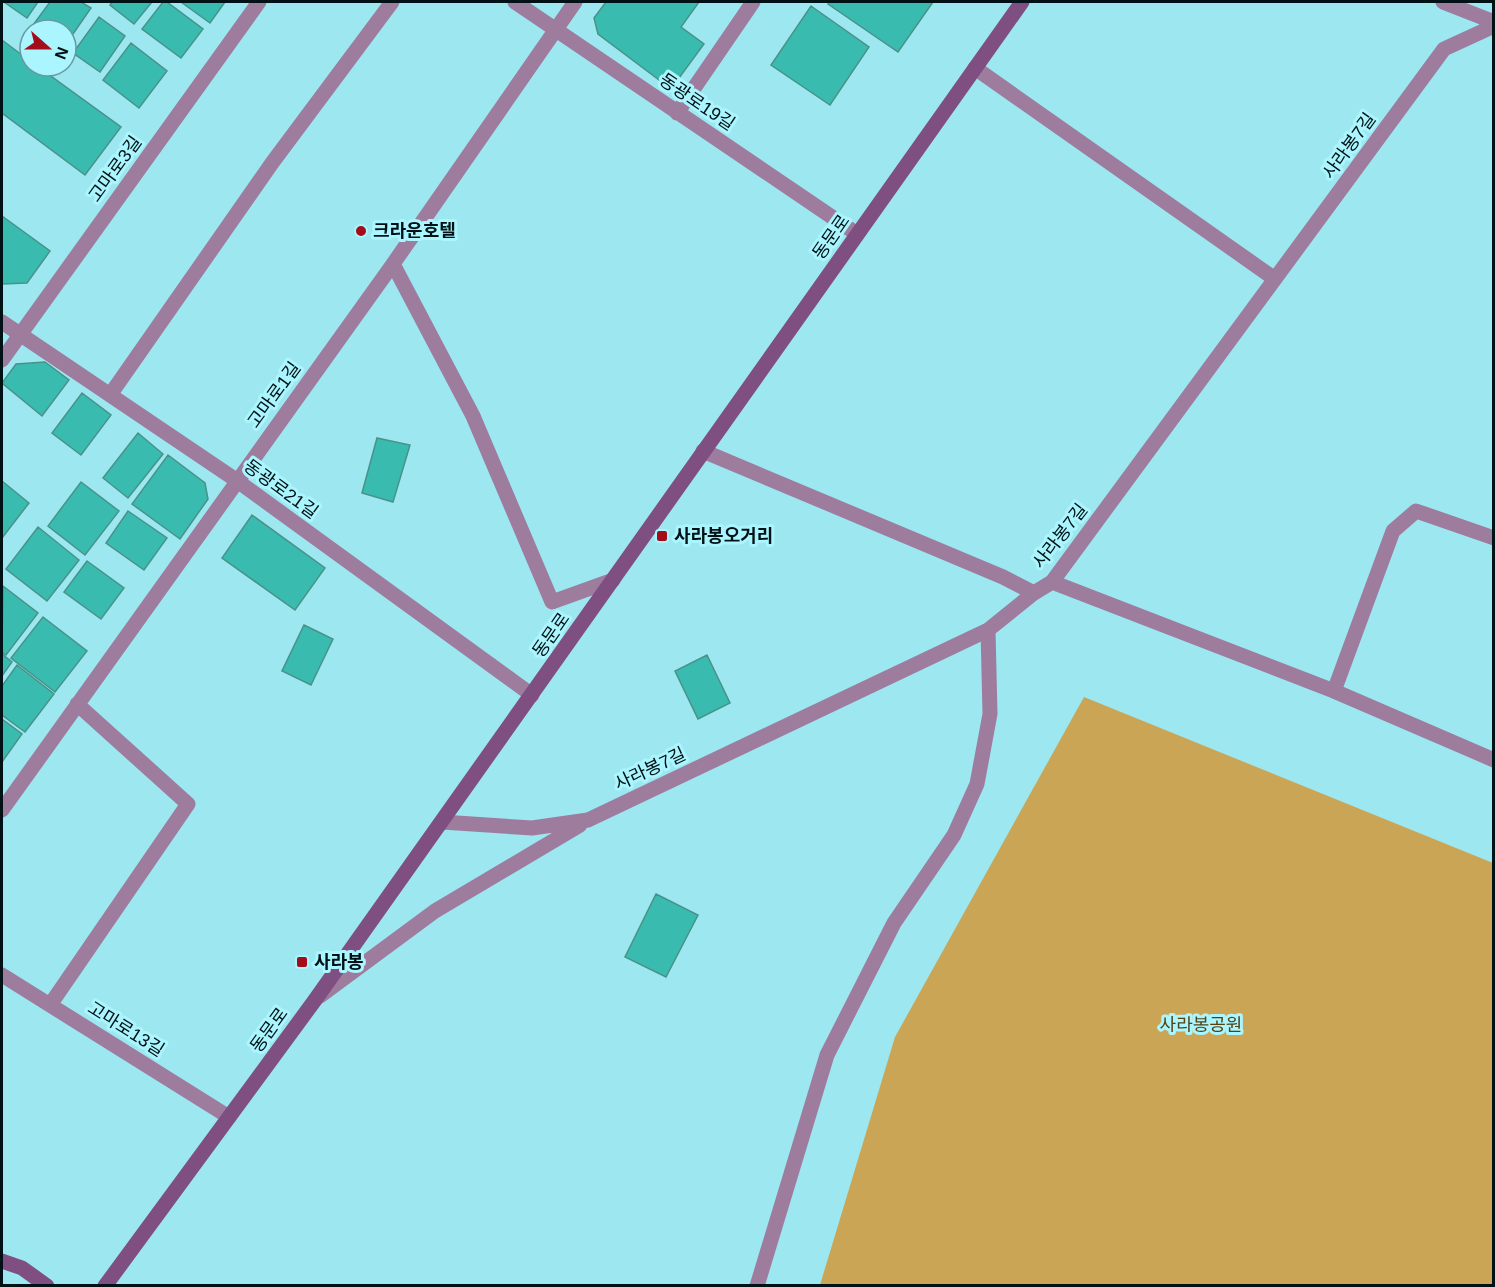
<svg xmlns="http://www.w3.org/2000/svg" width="1495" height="1287" viewBox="0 0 1495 1287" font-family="Helvetica,'Noto Sans KR',sans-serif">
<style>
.green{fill:#c9a555}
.building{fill:#39bcaf;stroke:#499289;stroke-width:1.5}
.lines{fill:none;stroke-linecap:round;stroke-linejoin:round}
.minor{stroke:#9e7c9e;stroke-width:15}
.secondary{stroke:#7f4f81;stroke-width:15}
.poi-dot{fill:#a50c1a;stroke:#aaf5fe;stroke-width:2}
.labels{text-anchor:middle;stroke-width:6;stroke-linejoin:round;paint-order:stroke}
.street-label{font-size:18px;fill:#001215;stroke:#aaf5fe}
.poi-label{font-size:18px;font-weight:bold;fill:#001215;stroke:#aaf5fe;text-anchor:start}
.park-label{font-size:18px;fill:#554213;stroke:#aaf5fe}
</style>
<rect width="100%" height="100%" fill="#9de7f0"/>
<!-- green -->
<path class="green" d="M1084 697 1493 863V1285H820L895 1037Z"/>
<!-- building -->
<path class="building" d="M4 2H38L27 18Z
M50 2H81L91 8 66 44V30H41L33 25Z
M112 2H152L134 24 110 5Z
M163 2H167L203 29 181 58 142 29Z
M181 2H225L210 23Z
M606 2H699L681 27 704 44 671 89 598 34 594 18Z
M829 2H933L898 52 828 4Z
M811 6 869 47 830 105 771 65Z
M99 17 125 36 100 72 73 53Z
M2 40 30 61V66H37L121 127 85 175 2 113Z
M131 43 167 71 139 108 103 80Z
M2 216 50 251 27 283 2 284Z
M45 362 69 380 42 416 2 383 16 364Z
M82 393 111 415 81 455 52 433Z
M138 433 163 454 128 498 103 478Z
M377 438 410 445 393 502 362 493Z
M168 455 205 483 208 499 180 539 132 504Z
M2 481 29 503 2 538Z
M81 482 119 511 85 555 48 526Z
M128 511 167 538 144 570 106 543Z
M252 515 325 568 295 610 222 558Z
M38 527 79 560 47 601 6 569Z
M87 561 124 588 101 619 64 592Z
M3 586 38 613 6 655 2 652Z
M43 617 87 651 55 692 11 658Z
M304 625 333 639 311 685 282 671Z
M2 654 12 662 2 676Z
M707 655 730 703 698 719 675 671Z
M17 665 54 694 25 732 2 715V686Z
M2 719 22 734 2 762Z
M656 894 698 915 666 977 625 957Z"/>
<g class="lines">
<!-- minor -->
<path class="minor" d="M515 2 857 234
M1443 2 1494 22
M975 68 1275 279
M677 113 753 2
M393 264 473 416 552 602 613 580
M2 322 236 480 532 695
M2 360 259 2
M110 395 272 163 392 2
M703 451 1003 577 1034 593
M1052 582 1334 691 1494 760
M1334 691 1393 531 1416 511 1494 538
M2 810 393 264 575 2
M442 822 532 828 588 820 988 630 1034 593 1052 582 1444 49 1494 26
M2 975 229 1117
M320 996 435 911 580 825
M50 1005 188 804 77 704
M757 1286 827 1055 894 923 954 835 977 784 990 714 988 630"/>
<!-- secondary -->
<path class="secondary" d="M2 1261 22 1268 47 1286
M105 1286 315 1000 1022 2"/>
</g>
<!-- markers -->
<g class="poi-dot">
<circle cx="361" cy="231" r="6"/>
<rect x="656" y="530" width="12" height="12" rx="3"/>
<rect x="296" y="956" width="12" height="12" rx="3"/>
</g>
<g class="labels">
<!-- street labels -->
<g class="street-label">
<text transform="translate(697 102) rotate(34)" y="6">동광로19길</text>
<text transform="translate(1349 146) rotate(-54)" y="6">사라봉7길</text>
<text transform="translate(115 169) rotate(-54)" y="6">고마로3길</text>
<text transform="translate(831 237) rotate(-55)" y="6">동문로</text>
<text transform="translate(274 395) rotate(-54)" y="6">고마로1길</text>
<text transform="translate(281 489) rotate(36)" y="6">동광로21길</text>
<text transform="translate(1060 536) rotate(-52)" y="6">사라봉7길</text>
<text transform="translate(551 635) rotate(-55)" y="6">동문로</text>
<text transform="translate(650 769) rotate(-25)" y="6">사라봉7길</text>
<text transform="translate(126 1029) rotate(32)" y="6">고마로13길</text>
<text transform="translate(269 1030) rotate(-54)" y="6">동문로</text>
</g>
<!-- poi labels -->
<g class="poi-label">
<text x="373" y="237">크라운호텔</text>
<text x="674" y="542">사라봉오거리</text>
<text x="314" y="968">사라봉</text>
</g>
<!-- park labels -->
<g class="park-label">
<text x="1201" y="1031">사라봉공원</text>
</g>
</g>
<!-- border -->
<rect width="1495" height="1287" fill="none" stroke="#001215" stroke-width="6"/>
<!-- north arrow -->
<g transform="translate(48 48) rotate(111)"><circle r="28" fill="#aaf5fe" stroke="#669aa1" stroke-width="1.5"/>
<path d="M0-4.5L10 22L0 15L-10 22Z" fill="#a50c1a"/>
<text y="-9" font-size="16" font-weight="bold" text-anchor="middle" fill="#001215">N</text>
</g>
</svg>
